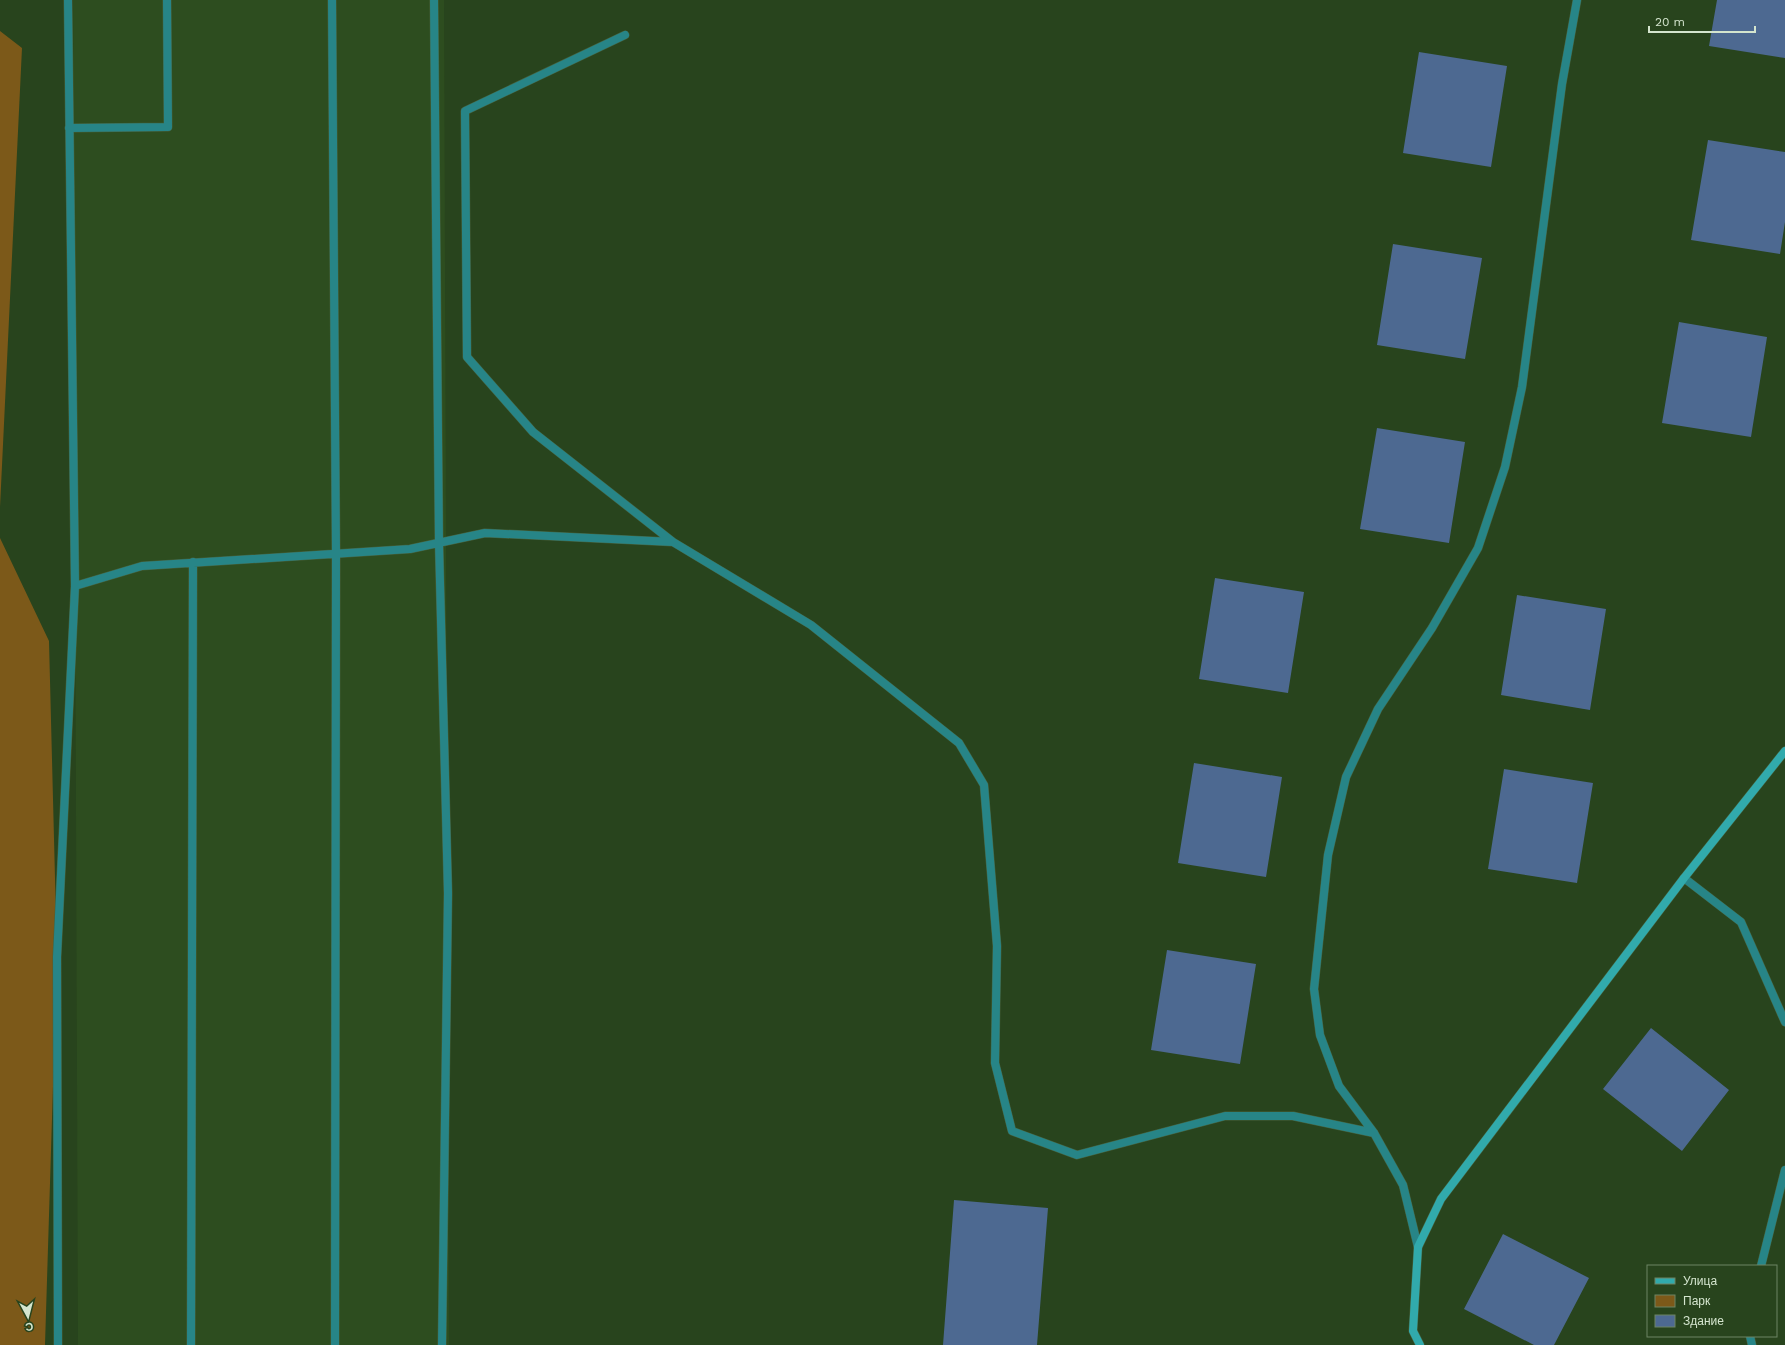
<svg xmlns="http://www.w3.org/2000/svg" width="1785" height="1345" viewBox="0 0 1785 1345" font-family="'Work Sans',sans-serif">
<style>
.built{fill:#2d4d1f}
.green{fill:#7c5919}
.building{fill:#4d6991}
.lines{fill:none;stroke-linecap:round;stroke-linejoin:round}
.lane-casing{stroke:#47613d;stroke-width:9}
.street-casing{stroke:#47613d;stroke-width:9}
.secondary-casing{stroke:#47613d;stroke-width:9}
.lane{stroke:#278587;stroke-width:8}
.street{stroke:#278587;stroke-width:8}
.secondary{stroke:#31aaac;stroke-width:8}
</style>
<rect width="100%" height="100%" fill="#28441d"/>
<!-- built -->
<path class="built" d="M73 0H444L449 1345H78Z"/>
<!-- green -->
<path class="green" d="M0 31 22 48 0 507Z
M0 538 49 641 57 957 45 1345H0Z"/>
<!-- building -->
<path class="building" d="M1717 0H1785V58L1709 46Z
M1419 52 1507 66 1491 167 1403 153Z
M1708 140 1785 152V222L1780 254 1691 240Z
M1393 244 1482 258 1465 359 1377 345Z
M1679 322 1767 337 1751 437 1662 423Z
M1377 428 1465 442 1449 543 1360 529Z
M1215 578 1304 592 1288 693 1199 679Z
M1517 595 1606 609 1590 710 1501 695Z
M1194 763 1282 777 1266 877 1178 863Z
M1504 769 1593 783 1577 883 1488 869Z
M1167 950 1256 964 1240 1064 1151 1050Z
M1651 1028 1729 1090 1682 1151 1603 1089Z
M954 1200 1048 1208 1037 1345H943Z
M1503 1234 1589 1278 1554 1345H1534L1464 1309Z"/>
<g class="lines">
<defs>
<path id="lane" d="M332 0 336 554 335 1345
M434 0 439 543 448 893 442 1345
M625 35 465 111 467 357 533 432 673 542
M69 128 168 127 167 0
M75 586 142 566 410 549 485 533 673 542 811 625 959 743 984 785 997 946 995 1063 1012 1131 1077 1155 1225 1116H1293L1374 1133
M1418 1247 1403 1185 1374 1133 1339 1086 1320 1035 1314 989 1328 855 1346 777 1378 709 1432 628 1478 548 1505 467 1522 387 1562 84 1577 0
M1761 1266 1785 1170
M1750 1336 1752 1345
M58 1345 57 957 75 586 68 0
M191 1345 193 562"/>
<path id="street" d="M1684 878 1741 922 1785 1022"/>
<path id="secondary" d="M1420 1345 1413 1331 1418 1247 1441 1199 1684 878 1785 751"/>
</defs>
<!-- lane casing -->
<use href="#lane" class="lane-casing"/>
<!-- street casing -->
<use href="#street" class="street-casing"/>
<!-- secondary casing -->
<use href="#secondary" class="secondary-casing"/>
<!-- lane -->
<use href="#lane" class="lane"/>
<!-- street -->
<use href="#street" class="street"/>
<!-- secondary -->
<use href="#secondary" class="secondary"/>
</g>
<!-- legend -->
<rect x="1647" y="1265" width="130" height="72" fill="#28441d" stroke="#6d8464"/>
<rect x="1655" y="1278" width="20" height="6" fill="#31aaac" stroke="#6d8464"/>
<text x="1683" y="1285" font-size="12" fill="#d4e5ce">Улица</text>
<rect x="1655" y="1295" width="20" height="12" fill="#7c5919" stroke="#6d8464"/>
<text x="1683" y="1305" font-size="12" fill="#d4e5ce">Парк</text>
<rect x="1655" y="1315" width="20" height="12" fill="#4d6991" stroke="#6d8464"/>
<text x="1683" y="1325" font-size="12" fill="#d4e5ce">Здание</text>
<!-- north arrow -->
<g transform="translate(28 1317) rotate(173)" stroke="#28441d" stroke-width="3" paint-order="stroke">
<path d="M0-3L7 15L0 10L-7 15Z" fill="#d4e5ce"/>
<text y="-6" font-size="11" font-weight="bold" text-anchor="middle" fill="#d4e5ce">С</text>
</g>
<!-- scale -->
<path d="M1649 26v6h106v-6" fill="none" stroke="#d4e5ce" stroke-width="2"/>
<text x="1655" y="26" font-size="12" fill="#d4e5ce" stroke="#28441d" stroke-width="3" paint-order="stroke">20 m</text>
</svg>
